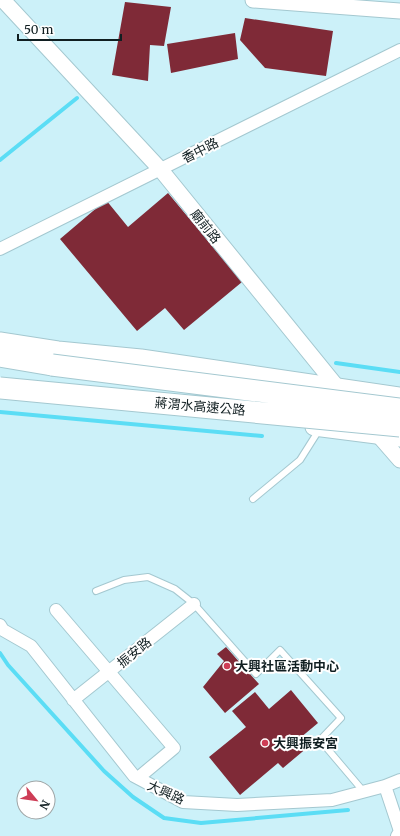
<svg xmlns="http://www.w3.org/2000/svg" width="400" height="836" viewBox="0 0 400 836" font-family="Merriweather,'Noto Sans TC',serif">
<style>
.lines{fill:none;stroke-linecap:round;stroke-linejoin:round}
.stream{stroke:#5bddf5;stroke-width:4}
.building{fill:#7f2a37}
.service-casing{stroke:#a4c8d0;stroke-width:8}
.minor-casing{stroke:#a4c8d0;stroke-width:14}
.tertiary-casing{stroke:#a4c8d0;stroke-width:17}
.secondary-casing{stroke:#a4c8d0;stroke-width:19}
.motorway-casing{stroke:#a4c8d0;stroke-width:23}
.service{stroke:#fff;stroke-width:6}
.minor{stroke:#fff;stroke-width:12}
.tertiary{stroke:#fff;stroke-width:15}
.secondary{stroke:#fff;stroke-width:17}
.motorway{stroke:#fff;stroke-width:21}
.motorway-bridge-casing{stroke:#a4c8d0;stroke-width:23;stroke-linecap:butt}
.motorway-bridge{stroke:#fff;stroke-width:21}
.poi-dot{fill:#ce3d56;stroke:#fff;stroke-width:1.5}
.labels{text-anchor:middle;stroke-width:4;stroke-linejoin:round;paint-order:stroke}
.street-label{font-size:13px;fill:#101e21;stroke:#fff}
.poi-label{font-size:13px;font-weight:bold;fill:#101e21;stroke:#fff;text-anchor:start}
</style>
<rect width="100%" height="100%" fill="#ccf1f9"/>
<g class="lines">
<!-- stream -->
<path class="stream" d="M0 160 77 98
M336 363 400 372
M0 412 262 436
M0 653 8 665 104 771 133 797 164 818 201 823 348 810"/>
</g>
<!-- building -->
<path class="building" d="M125 2 171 7 164 46 150 45 148 81 112 75Z
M245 18 333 31 326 76 265 68 240 40Z
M235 33 238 59 171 73 167 44Z
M168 193 242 282 184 330 165 308 137 331 60 239 106 200 128 227Z
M226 647 259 684 225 713 203 687 224 661 217 654Z
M291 690 318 723 300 738 308 747 283 768 278 763 240 795 209 757 246 727 232 711 255 692 269 709Z"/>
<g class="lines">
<defs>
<path id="service" d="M253 499 300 460 319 430
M96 591 124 580 148 577 175 589 194 604 256 674 280 650 341 718 320 740 364 792"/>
<path id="minor" d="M0 249 400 50
M56 610 174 748 138 778
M0 625 3 630 31 646 134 776 183 802 237 805 332 800 385 786 400 780
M73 700 194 604
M385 786 400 831 397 836"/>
<path id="tertiary" d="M3 0 161 170 342 393
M253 0 400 11
M373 429 400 460"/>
<path id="secondary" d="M0 341 58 350 141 358 400 396
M314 427 400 438"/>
<path id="motorway" d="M0 356 52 365"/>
</defs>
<!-- service casing -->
<use href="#service" class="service-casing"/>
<!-- minor casing -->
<use href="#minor" class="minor-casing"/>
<!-- tertiary casing -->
<use href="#tertiary" class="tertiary-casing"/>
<!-- secondary casing -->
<use href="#secondary" class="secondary-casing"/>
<!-- motorway casing -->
<use href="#motorway" class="motorway-casing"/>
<!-- service -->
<use href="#service" class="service"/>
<!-- minor -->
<use href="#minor" class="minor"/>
<!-- tertiary -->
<use href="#tertiary" class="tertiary"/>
<!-- secondary -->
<use href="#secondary" class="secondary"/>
<!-- motorway -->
<use href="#motorway" class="motorway"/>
<defs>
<path id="motorway-bridge" d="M52 365 400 409
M0 388 400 426"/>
</defs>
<!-- motorway-bridge casing -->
<use href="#motorway-bridge" class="motorway-bridge-casing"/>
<!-- motorway-bridge -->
<use href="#motorway-bridge" class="motorway-bridge"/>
</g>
<!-- markers -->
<g class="poi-dot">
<circle cx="227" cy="666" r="4"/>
<circle cx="265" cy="743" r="4"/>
</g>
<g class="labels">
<!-- street labels -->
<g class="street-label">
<text transform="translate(200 150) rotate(-27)" y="5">香中路</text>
<text transform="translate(206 226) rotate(51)" y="5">廟前路</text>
<text transform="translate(200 406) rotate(5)" y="5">蔣渭水高速公路</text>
<text transform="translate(134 652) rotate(-39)" y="5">振安路</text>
<text transform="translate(166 792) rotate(24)" y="5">大興路</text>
</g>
<!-- poi labels -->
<g class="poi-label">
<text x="235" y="671">大興社區活動中心</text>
<text x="273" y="748">大興振安宮</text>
</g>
</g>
<!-- north arrow -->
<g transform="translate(36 800) rotate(119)"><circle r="19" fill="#ffffff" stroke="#9fa5a6"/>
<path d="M0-3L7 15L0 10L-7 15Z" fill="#ce3d56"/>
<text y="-6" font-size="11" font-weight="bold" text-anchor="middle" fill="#101e21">N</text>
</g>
<!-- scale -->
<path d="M18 34v6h103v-6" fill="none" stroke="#101e21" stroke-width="2"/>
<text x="24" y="34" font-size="12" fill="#101e21" stroke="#ffffff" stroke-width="3" paint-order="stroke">50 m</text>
</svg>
